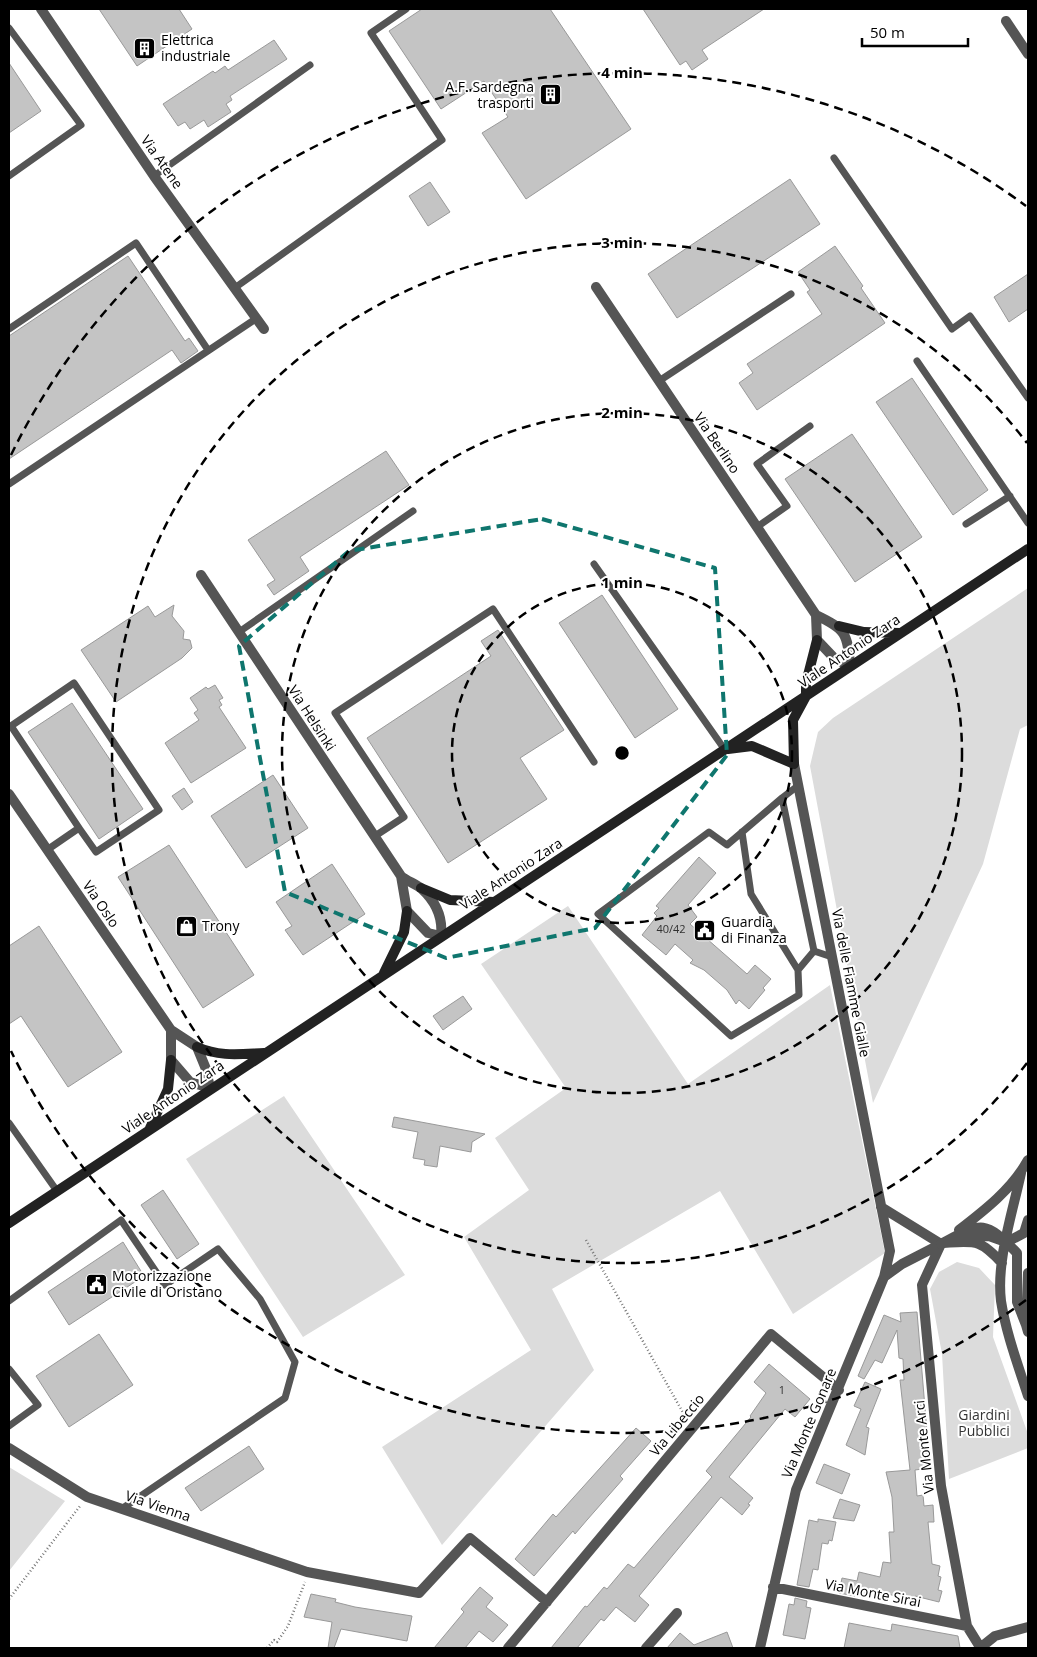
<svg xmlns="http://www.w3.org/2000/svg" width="1037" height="1657" viewBox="0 0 1037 1657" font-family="'Open Sans',sans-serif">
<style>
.green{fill:#dcdcdc}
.building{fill:#c4c4c4;stroke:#999}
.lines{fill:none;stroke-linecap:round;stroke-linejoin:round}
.path{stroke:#777;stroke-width:2.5;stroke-dasharray:1 2.5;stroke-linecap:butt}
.service{stroke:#555;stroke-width:7}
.minor{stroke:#555;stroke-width:10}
.tertiary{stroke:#555;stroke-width:10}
.secondary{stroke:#222;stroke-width:10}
.marked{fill:none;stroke:#0f766e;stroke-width:4;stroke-dasharray:10 6;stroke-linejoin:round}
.ring{fill:none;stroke:#000;stroke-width:2.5;stroke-dasharray:9 6}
.labels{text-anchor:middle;stroke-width:4;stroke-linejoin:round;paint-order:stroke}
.number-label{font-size:11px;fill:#313131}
.poi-label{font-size:14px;fill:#000;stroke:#fff;text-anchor:start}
.street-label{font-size:14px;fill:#000;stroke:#fff}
.park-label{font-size:14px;fill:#333;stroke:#fff}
.centre{fill:#000;stroke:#fff;stroke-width:2.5}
.ring-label{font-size:15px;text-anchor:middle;font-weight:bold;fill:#000;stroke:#fff;stroke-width:4;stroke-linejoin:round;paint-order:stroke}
</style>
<rect width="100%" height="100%" fill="#fff"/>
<!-- green -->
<path class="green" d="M1028 588V725L1020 729 983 864 873 1103 810 766 818 732 833 718Z
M568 906 688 1084 830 985 885 1253 793 1314 720 1191 552 1289 594 1370 442 1545 382 1447 531 1350 464 1237 529 1190 495 1138 566 1088 481 964Z
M284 1096 405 1275 303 1337 186 1159Z
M957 1262 979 1268 995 1285 993 1337 1028 1434V1448L949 1479 942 1354 930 1289 939 1272Z
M9 1467 65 1501 9 1571Z"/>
<!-- building -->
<path class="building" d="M99 9H179L192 29 137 66Z
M422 9H550L631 129 526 199 482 133 508 117 484 81 441 109 389 31Z
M643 9H764L702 50 708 59 692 70 686 61 680 65Z
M274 40 287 59 230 96 232 100 226 104 231 112 208 127 204 120 190 129 185 122 178 126 163 104 213 71 215 73 225 66 228 70Z
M9 63 41 111 9 133Z
M790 179 820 224 677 318 648 274Z
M430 182 450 212 428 226 409 196Z
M835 246 863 286 861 288 885 323 757 410 739 383 753 373 747 364 822 314 807 292 810 290 798 272Z
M128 256 185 341 189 338 198 351 181 363 172 350 9 459V336Z
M1028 274V309L1009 322 994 297Z
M912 378 988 490 953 515 876 402Z
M852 434 922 537 855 582 785 479Z
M386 451 409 485 300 557 309 571 274 595 267 585 275 580 248 540Z
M602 595 678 709 635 738 559 623Z
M174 605 172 616 184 631 183 639 190 640 192 648 182 658 116 702 81 650 148 606 155 617Z
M498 630 564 730 520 758 547 799 448 863 367 738 491 656 481 641Z
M215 685 223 698 219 700 222 705 219 707 246 748 191 783 165 743 199 720 194 713 198 710 190 698 206 687 208 689Z
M72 703 143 809 99 839 28 732Z
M273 775 308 828 246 868 211 816Z
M184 788 193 802 182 810 172 796Z
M169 845 254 975 203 1008 118 877Z
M699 857 716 873 688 905 697 917 690 924 747 974 755 965 771 979 763 988 765 990 749 1009 739 1000 736 1004 727 990 704 970 690 963 693 960 675 944 666 955 642 935 657 916 654 913 659 908 656 906Z
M332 864 365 914 303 955 285 930 292 926 276 902Z
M39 926 122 1052 68 1087 21 1016 9 1024V946Z
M463 996 472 1009 443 1030 433 1016Z
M394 1117 485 1134 472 1142 471 1152 440 1146 437 1167 424 1165 425 1160 413 1158 418 1132 392 1127Z
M163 1190 199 1244 177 1259 141 1205Z
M123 1242 144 1276 69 1325 48 1292Z
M917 1312 930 1468 915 1470 917 1496 923 1495 924 1506 933 1505 934 1522H928L932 1564 940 1566 938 1576 941 1577 938 1590 942 1591 939 1602 915 1596 914 1600 883 1593V1595L869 1593V1595L855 1592V1596L839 1593 842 1578 857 1581 859 1572 880 1577 883 1562 891 1563 889 1532H894L892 1497 886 1472 910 1470 900 1380H904L903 1359 899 1358 897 1330 882 1363 875 1360 864 1379 858 1376 884 1315 901 1322 900 1313Z
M99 1334 133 1385 69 1427 36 1376Z
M769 1364 810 1399 795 1417 785 1409 729 1477 753 1498 748 1504 750 1505 742 1515 721 1497 639 1596 649 1605 635 1622 616 1607 604 1621 601 1619 577 1648H551L585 1606 587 1607 604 1587 607 1589 628 1564 634 1568 712 1477 706 1471 751 1417 750 1416 766 1393 754 1382Z
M865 1382 881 1389 866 1427 869 1428 865 1455 846 1445 861 1409 854 1406Z
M636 1428 651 1441 620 1476 623 1479 587 1520 575 1534 573 1531 534 1576 515 1559 553 1514 556 1517Z
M249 1446 264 1469 201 1511 185 1488Z
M824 1464 850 1474 842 1494 816 1483Z
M840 1499 860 1505 854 1521 833 1518Z
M818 1519 836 1522 832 1541 829 1540 828 1544 822 1543 818 1570 813 1569 809 1587 797 1585 809 1520 818 1522Z
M480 1587 493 1598 486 1607 508 1625 493 1642 479 1631 465 1648H434L464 1612 461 1609Z
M311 1594 336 1599 335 1602 355 1607 412 1616 407 1641 341 1629 334 1648H328L332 1622 304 1617Z
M795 1598 807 1601 806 1607 811 1608 805 1639 783 1635 789 1604 794 1605Z
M849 1623 891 1631 892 1624 958 1636 960 1648H844Z
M727 1632 733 1648H667L680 1633 694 1645Z"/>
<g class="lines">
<!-- path -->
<path class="path" d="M586 1240 686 1418
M9 1599 80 1506
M267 1648 274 1640 277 1642 288 1626 305 1582"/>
<!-- service -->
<path class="service" d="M9 28 81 125 9 176
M834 158 952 329 970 316 1028 398
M154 176 310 65
M236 287 442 140 371 33 406 9
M9 329 136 243 208 350
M917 361 1028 523
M659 381 791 294
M9 484 257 318
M966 524 1010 496
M757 527 787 506 757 464 810 426
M594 564 725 750
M239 632 413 511
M799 785 782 798 814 951 832 957
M742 832 751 894 798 970 799 995 731 1036 598 914 709 832 727 845 782 798
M375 836 404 817 335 713 493 609 594 762
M47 850 79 828 96 852 159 810 74 683 11 726 79 828
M798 970 814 951
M9 1123 57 1191
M9 1301 121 1220 165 1285 218 1249 260 1299 295 1362 285 1398 123 1508
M9 1369 38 1405 9 1426"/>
<!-- minor -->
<path class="minor" d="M41 9 154 176 264 329
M1006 21 1028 54
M596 287 816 615 817 640 835 659 850 666C848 633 845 629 816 615
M201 575 401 876C407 881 416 884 422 889 436 902 443 918 441 936L428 933 407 911 401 876
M794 764 890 1251 884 1277
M9 794 171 1030 197 1047 206 1069 210 1088 190 1082 171 1060V1030
M881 1207 941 1244
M941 1244 922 1285 941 1486 967 1626 980 1647
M9 1448 87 1497 307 1572 419 1593 470 1538 547 1602
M773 1587 967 1626
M508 1648 771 1334 839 1390
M646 1648 677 1613
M760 1648 796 1490 884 1277 902 1264 941 1244
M980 1648 995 1636 1028 1627"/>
<!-- tertiary -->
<path class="tertiary" d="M1021 1173C1013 1211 996 1261 1001 1301 1006 1333 1018 1365 1028 1396
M959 1230C985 1210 1012 1189 1028 1160
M966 1237 989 1236 1003 1241
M1007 1242 1024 1233 1028 1220
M944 1243C976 1241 980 1239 1002 1263
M941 1244C982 1222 984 1219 1017 1253V1302L1026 1325
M1028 1273 1026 1325 1028 1332"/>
<!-- secondary -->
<path class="secondary" d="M839 626 864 632 900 633
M728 749 752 746 794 764 793 720 806 696V683L817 640
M421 888 450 900 494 902
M384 973 404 932 407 911
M197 1047C220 1057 240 1054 264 1053
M150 1128 168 1089 171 1060
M9 1223 1028 549"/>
</g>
<!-- marked area -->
<path class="marked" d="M542 519 715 568 727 755 595 928 446 958 285 892 239 646 349 551Z"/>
<!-- distance rings -->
<g class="ring">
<circle cx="622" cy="753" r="170"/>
<circle cx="622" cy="753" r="340"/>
<path d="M1027 1063A510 510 0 1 1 1027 443"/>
<path d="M1026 1300A680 680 0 0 1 11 1051M11 455A680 680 0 0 1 1026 206"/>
</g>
<!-- icons -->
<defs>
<symbol id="building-square" viewBox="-11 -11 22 22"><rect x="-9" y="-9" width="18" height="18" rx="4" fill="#000" stroke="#fff"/><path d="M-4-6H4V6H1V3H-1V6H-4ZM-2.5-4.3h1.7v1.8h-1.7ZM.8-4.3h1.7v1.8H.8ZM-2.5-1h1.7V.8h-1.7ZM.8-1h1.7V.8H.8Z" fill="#fff"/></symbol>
<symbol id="shop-square" viewBox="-11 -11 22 22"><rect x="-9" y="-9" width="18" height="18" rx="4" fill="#000" stroke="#fff"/><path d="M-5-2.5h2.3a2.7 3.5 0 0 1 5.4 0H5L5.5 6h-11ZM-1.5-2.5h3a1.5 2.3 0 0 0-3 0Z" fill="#fff"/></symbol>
<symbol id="civic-square" viewBox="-11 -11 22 22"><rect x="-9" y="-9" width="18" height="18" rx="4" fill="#000" stroke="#fff"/><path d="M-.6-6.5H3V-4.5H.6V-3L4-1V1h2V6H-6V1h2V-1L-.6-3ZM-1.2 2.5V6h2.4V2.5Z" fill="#fff"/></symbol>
</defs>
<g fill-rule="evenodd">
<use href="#building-square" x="132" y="36" width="25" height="25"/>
<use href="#building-square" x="538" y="82" width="25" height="25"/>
<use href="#shop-square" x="174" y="914" width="25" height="25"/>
<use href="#civic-square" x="692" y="918" width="25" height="25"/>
<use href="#civic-square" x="84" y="1272" width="25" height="25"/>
</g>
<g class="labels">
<!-- number labels -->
<g class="number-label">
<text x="671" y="933">40/42</text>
<text x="782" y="1394">1</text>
</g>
<!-- poi labels -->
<g class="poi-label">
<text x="161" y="45">Elettrica<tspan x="161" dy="16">industriale</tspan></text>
<text x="534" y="92" text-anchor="end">A.F. Sardegna<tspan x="534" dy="16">trasporti</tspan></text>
<text x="721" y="927">Guardia<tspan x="721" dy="16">di Finanza</tspan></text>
<text x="202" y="931">Trony</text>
<text x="112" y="1281">Motorizzazione<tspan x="112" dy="16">Civile di Oristano</tspan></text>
</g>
<!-- street labels -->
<g class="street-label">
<text transform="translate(162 162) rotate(55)" y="5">Via Atene</text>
<text transform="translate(717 443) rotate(56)" y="5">Via Berlino</text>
<text transform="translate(849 651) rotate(-34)" y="5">Viale Antonio Zara</text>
<text transform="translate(312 718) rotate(57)" y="5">Via Helsinki</text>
<text transform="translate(511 874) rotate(-33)" y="5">Viale Antonio Zara</text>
<text transform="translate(101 904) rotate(56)" y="5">Via Oslo</text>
<text transform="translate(851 983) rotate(79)" y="5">Via delle Fiamme Gialle</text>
<text transform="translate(173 1097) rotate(-34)" y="5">Viale Antonio Zara</text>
<text transform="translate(809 1423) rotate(-67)" y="5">Via Monte Gonare</text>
<text transform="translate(677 1425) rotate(-50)" y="5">Via Libeccio</text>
<text transform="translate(924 1447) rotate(-96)" y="5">Via Monte Arci</text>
<text transform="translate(158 1506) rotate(19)" y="5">Via Vienna</text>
<text transform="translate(873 1593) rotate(11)" y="5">Via Monte Sirai</text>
</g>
<!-- park labels -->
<g class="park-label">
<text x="984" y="1420">Giardini<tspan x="984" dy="16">Pubblici</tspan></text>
</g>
</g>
<circle cx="622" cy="753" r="8" class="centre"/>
<g class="ring-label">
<text x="622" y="78">4 min</text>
<text x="622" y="248">3 min</text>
<text x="622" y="418">2 min</text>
<text x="622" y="588">1 min</text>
</g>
<!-- border -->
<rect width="1037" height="1657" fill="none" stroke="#000000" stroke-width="20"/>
<!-- scale -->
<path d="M862 38v8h106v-8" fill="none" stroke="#000000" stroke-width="2.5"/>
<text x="870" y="38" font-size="15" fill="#000000" stroke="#ffffff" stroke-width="4" paint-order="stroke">50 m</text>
</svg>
